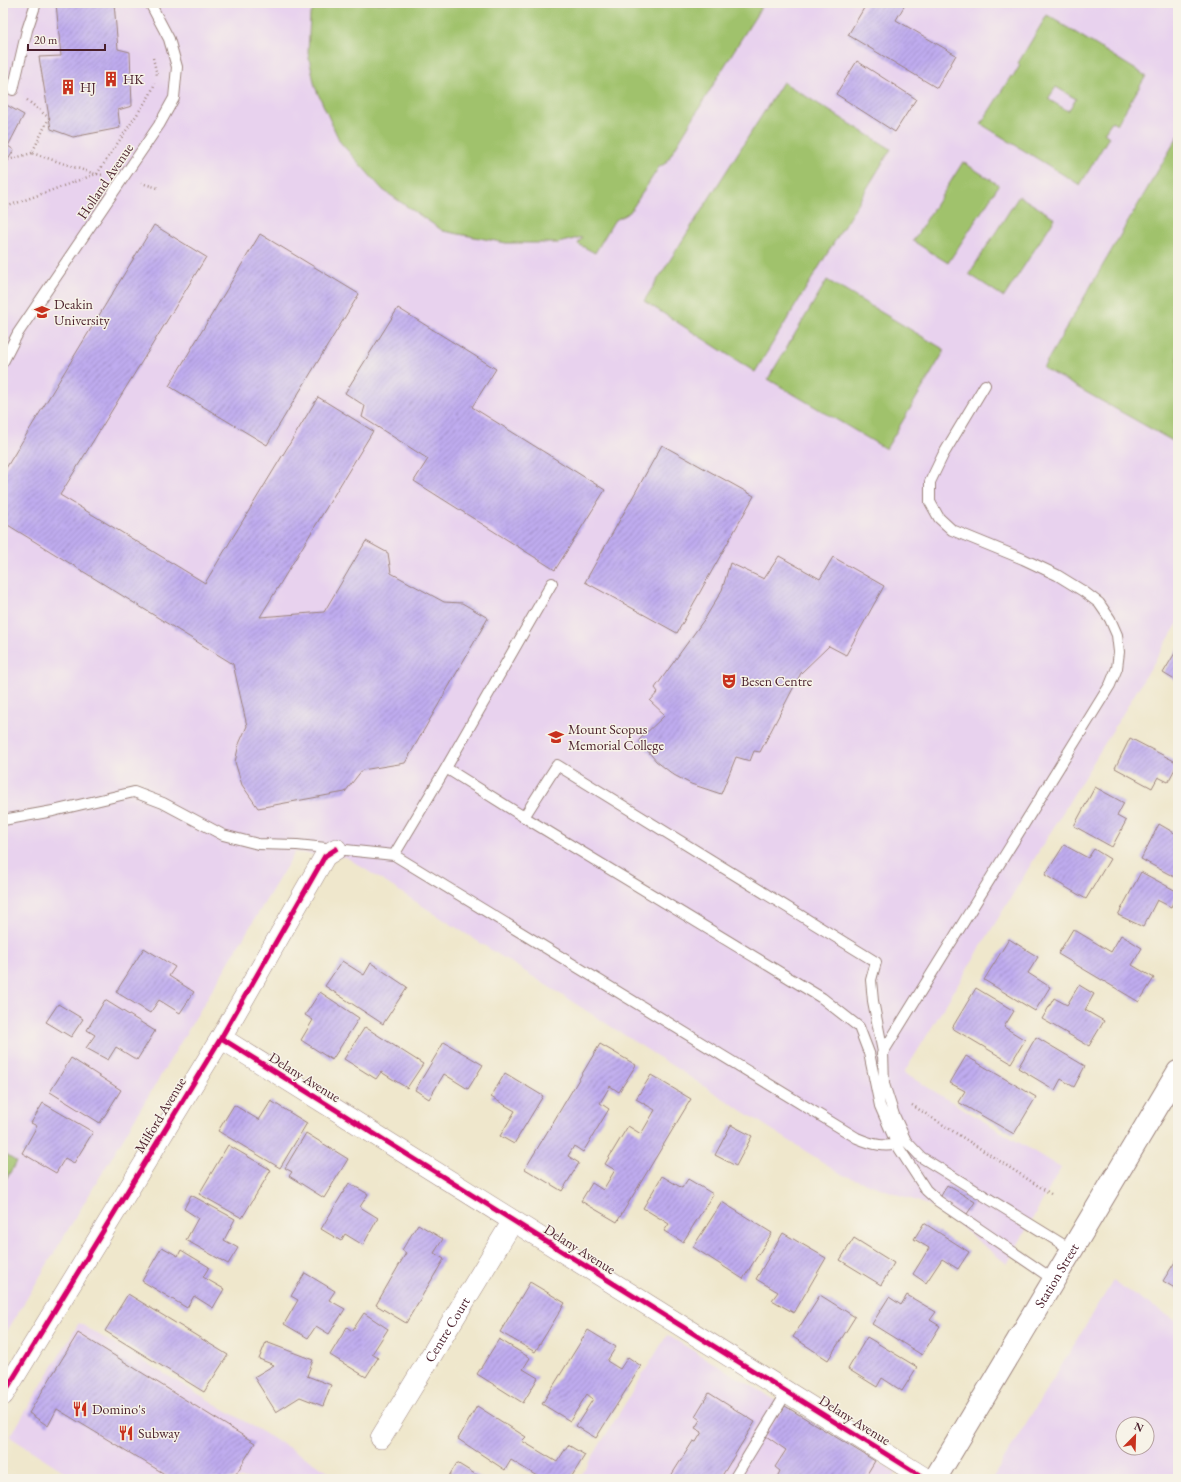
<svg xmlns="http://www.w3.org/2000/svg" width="1181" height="1482" viewBox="0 0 1181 1482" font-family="'EB Garamond',serif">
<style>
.built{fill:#e8d2ee;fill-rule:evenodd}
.pitch{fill:#a0c26c;stroke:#75704c;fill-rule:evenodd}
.building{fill:url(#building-hatch)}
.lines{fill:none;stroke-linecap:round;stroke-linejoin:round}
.service-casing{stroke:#9c837c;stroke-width:12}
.minor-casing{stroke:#9c837c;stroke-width:22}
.primary-casing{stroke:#9c837c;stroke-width:24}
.path{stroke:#9c837c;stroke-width:2.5;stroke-dasharray:1 3;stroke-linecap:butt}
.service{stroke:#fff;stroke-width:10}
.minor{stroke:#fff;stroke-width:21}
.primary{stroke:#fff;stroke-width:22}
.cycleway-casing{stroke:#f7f3e8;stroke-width:8}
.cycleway{stroke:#d6006c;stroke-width:5}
.labels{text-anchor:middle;stroke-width:3;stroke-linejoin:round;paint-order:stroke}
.poi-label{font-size:14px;fill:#4a1f2b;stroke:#f7f3e8;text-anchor:start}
.street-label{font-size:14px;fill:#4a1f2b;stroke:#f7f3e8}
</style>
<defs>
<pattern id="building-hatch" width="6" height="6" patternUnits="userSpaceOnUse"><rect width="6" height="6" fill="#bfacef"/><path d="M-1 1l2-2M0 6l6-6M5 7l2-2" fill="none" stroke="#9d8bc2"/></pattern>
</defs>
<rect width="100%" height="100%" fill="#f7f3e8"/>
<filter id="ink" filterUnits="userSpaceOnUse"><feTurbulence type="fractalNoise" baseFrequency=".025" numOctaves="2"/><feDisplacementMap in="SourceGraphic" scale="8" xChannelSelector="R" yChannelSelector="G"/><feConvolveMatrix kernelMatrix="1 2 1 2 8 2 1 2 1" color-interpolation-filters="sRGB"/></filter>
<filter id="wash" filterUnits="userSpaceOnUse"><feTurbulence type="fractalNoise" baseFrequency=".012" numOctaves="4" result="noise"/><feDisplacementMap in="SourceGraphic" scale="16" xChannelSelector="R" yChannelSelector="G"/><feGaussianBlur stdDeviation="0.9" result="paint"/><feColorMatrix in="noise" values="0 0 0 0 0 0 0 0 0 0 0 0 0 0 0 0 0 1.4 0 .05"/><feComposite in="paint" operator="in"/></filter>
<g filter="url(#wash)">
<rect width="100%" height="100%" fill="#efe7cc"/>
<!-- built -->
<path class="built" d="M3 3H1178V623L904 1073 1061 1168 1007 1264 937 1208 843 1175 346 857 325 856 295 852 3 1338Z
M1113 1281 1178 1322V1479H992ZM1123 1424H1147V1448H1123Z
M79 1323 340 1478V1479H76L10 1437Z
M667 1335 896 1473 892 1479H579Z"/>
<!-- pitch -->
<path class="pitch" d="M318 3H764L733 52 666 163 659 167 630 212 614 221 595 253 578 244 582 237 558 243H506L443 231 383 190 340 142 315 87 308 53 310 15Z
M1047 15 1146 76 1117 124 1112 121 1104 133 1109 137 1080 185 981 124 1011 76 1013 77 1020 65 1018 63ZM1056 87 1076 99 1068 111 1048 99Z
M783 82 891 149 755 372 644 301Z
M1178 136V444L1043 368Z
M963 162 999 185 948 263 913 241Z
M1019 196 1055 218 1004 297 969 274Z
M827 280 945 350 886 449 768 379Z
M3 1153 17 1162 3 1183Z"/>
<g id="blocks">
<!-- building -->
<path class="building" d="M56 3H114L118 49 130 52 132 106 118 110 120 128 73 137 51 129 39 57 61 56Z
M867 3H906L896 20 956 55 937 88 848 35Z
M857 61 916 99 895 132 836 94Z
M3 103 24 115 8 146 14 150 3 168Z
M154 225 206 257 60 495 205 583 318 397 373 431 260 617 324 612 366 541 388 553 391 573 444 602 462 603 488 618 405 763 362 770 345 792 258 808 242 785 235 762 239 744 247 726 233 664 3 522V473Z
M260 234 359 294 267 445 169 386Z
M398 308 496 369 472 407 605 490 555 570 414 481 428 459 362 417 365 406 345 393Z
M662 445 754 496 677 633 585 582Z
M779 556 820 579 833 557 884 586 846 655 829 646 801 673 760 752 754 751 750 761 736 757 721 794 691 784 674 775 656 761 639 740 665 715 650 701 658 692 655 688 706 617 722 590 730 563 764 579Z
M1178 648V682L1163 673Z
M1130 738 1178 763 1168 782 1158 777 1152 788 1115 768Z
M1095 787 1124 803 1117 816 1126 821 1112 847 1074 826Z
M1159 824 1178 835V879L1141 859Z
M1064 845 1088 858 1094 849 1110 859 1086 899 1045 875Z
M1141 872 1178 892 1171 907 1157 900 1143 927 1118 915Z
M1073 929 1111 952 1121 935 1142 948 1132 965 1154 978 1139 1002 1058 954Z
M1009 939 1038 957 1028 973 1050 987 1035 1011 984 980Z
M144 948 175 967 169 976 194 992 180 1013 159 1000 150 1013 116 992Z
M342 961 364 975 371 963 407 987 383 1024 325 986Z
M1079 985 1094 994 1085 1010 1104 1021 1089 1046 1042 1019 1054 998 1067 1005Z
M976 988 1014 1011 1004 1027 1025 1040 1011 1063 952 1028Z
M320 992 359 1018 332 1060 301 1040 313 1020 305 1015Z
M105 1000 155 1031 137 1060 116 1047 108 1060 86 1048 95 1035 87 1030Z
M58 1004 83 1019 71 1037 46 1022Z
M365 1027 423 1064 407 1088 381 1072 376 1079 344 1059Z
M1036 1037 1085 1066 1074 1087 1061 1079 1055 1090 1018 1068Z
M444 1042 483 1065 468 1089 444 1074 429 1099 415 1090Z
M600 1044 636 1065 619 1092 610 1086 600 1103 609 1109 583 1152 574 1146 568 1156 579 1163 562 1191 525 1169Z
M966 1056 1036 1097 1014 1134 958 1102 965 1091 950 1083Z
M71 1058 121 1090 100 1123 50 1092Z
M505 1073 543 1096 514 1144 500 1136 515 1111 491 1097Z
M651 1075 691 1099 617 1222 581 1201 592 1183 603 1190 615 1170 605 1164 628 1126 641 1134 655 1110 636 1099Z
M271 1101 307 1123 280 1168 218 1131 234 1105 259 1120Z
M43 1103 93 1132 74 1163 65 1158 56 1173 22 1153 37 1126 31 1123Z
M731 1125 752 1136 736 1166 715 1155Z
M306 1133 348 1159 324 1198 289 1176 292 1172 285 1168Z
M228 1145 271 1170 242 1218 199 1194Z
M662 1176 682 1188 688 1179 713 1194 683 1242 664 1231 669 1224 643 1208Z
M349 1183 368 1194 360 1207 378 1218 363 1245 345 1234 341 1241 321 1229Z
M947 1185 975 1202 967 1214 940 1198Z
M191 1195 235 1219 224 1240 238 1248 228 1264 186 1240 198 1218 184 1209Z
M722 1202 772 1233 743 1279 693 1247Z
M924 1223 969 1252 958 1269 942 1259 926 1283 913 1274 929 1248 914 1239Z
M418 1224 443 1239 434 1253 444 1259 406 1323 376 1305 406 1253 402 1250Z
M783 1233 826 1258 794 1313 772 1300 778 1292 756 1279Z
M854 1238 894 1263 881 1285 840 1260Z
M162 1247 178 1256 181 1250 209 1267 203 1277 224 1289 213 1308 194 1296 187 1308 142 1281Z
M1178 1257V1290L1163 1281Z
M305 1273 335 1291 329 1300 345 1309 329 1334 316 1326 308 1338 284 1324 298 1300 291 1296Z
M530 1282 565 1303 535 1352 500 1332Z
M128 1294 228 1355 204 1392 105 1331Z
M820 1295 855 1317 828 1360 793 1337Z
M907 1295 936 1312 930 1320 940 1326 922 1355 872 1324 889 1297 901 1305Z
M364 1313 388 1329 372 1354 378 1358 366 1377 330 1355 347 1327 352 1331Z
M588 1330 616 1347 607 1361 620 1369 628 1357 641 1366 596 1438 576 1426 593 1399 587 1394 570 1421 542 1404Z
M78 1333 255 1443 233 1479H173L57 1409 48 1426 29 1413Z
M867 1337 917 1367 902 1391 882 1378 877 1387 848 1369Z
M499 1339 530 1358 523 1369 538 1378 523 1403 477 1374Z
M266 1342 313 1360 307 1376 331 1385 323 1406 300 1397 276 1412 254 1377 274 1365 259 1359Z
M709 1393 755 1422 720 1479H669L693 1441 696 1442 702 1432 695 1428 700 1420 695 1416Z
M477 1406 526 1437 522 1441 557 1462 568 1445 585 1455 570 1479H539L540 1478 511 1460 505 1470 458 1439Z
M785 1406 875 1461 864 1479H776L780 1471 775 1467 786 1450 766 1436Z
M457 1463 483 1479H447Z"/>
</g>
</g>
<g filter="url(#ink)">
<use href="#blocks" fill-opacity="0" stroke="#9c837c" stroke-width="1"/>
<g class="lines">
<defs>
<path id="service" d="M13 90 27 30 36 3
M3 362 18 333 159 125 174 98 177 67 169 39 150 3
M524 817 446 768 552 583
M3 820 53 811 134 792 163 803 223 835 258 844 297 845 394 855 857 1138C871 1144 887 1149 902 1142
M394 855 446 768
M882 1054 1110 685 1117 668 1119 652 1117 635 1110 619 1099 603 1083 591 1057 575 1023 559 952 530 939 518 930 502V482L943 455 985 385
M1054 1280 938 1201 926 1190 897 1145 880 1106 869 1053 859 1027 822 998 524 817 557 765 876 962 871 980 873 1001 883 1052 884 1084 894 1115 906 1141 921 1157 1072 1250
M734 1479 787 1392"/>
<g id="minor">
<path d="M221 1038 926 1479"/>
<path d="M3 1395 221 1038 325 856 336 849"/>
<path id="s1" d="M381 1438 513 1221"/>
</g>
<g id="primary">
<path id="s2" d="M935 1479 1178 1072"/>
</g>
</defs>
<!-- service casing -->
<use href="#service" class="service-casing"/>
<!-- minor casing -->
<use href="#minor" class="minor-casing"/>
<!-- primary casing -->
<use href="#primary" class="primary-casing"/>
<!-- path -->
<path class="path" d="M153 58 157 75
M27 100 49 118 32 153 95 174
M8 160 32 153
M97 174 150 95 155 83
M141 183 158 188
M3 208 96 174 104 175
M912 1105 1051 1194"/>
<!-- service -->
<use href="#service" class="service"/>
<!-- minor -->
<use href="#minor" class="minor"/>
<!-- primary -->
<use href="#primary" class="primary"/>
<defs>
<path id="cycleway" d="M221 1038 926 1479
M3 1395 221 1038 325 856 336 849"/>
</defs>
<!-- cycleway casing -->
<use href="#cycleway" class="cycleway-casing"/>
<!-- cycleway -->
<use href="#cycleway" class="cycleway"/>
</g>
</g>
<!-- icons -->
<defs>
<symbol id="building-bare" viewBox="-9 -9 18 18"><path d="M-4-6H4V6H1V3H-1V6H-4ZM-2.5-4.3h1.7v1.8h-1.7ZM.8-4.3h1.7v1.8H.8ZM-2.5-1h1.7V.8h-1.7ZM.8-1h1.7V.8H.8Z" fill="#c8321e" stroke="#f7f3e8" stroke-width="2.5" paint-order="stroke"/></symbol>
<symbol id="university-bare" viewBox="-9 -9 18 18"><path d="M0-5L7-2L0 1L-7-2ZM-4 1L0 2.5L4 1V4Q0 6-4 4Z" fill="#c8321e" stroke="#f7f3e8" stroke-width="2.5" paint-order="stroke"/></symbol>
<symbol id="theatre-bare" viewBox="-9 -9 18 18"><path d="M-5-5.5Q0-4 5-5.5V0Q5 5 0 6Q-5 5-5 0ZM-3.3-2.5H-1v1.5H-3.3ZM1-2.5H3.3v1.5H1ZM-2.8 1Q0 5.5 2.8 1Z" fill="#c8321e" stroke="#f7f3e8" stroke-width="2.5" paint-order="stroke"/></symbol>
<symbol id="school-bare" viewBox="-9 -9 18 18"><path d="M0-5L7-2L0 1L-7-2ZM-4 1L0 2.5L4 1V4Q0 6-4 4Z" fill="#c8321e" stroke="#f7f3e8" stroke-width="2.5" paint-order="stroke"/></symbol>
<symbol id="restaurant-bare" viewBox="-9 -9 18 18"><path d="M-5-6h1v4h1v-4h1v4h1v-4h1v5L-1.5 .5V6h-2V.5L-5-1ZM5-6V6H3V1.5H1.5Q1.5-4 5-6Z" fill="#c8321e" stroke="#f7f3e8" stroke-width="2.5" paint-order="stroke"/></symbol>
</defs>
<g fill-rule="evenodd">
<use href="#building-bare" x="100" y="68" width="22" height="22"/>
<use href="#building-bare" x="57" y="76" width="22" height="22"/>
<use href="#university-bare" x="31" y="301" width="22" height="22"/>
<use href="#theatre-bare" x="718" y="670" width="22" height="22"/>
<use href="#school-bare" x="545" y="726" width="22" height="22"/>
<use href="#restaurant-bare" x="69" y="1398" width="22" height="22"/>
<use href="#restaurant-bare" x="115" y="1422" width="22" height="22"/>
</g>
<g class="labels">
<!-- poi labels -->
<g class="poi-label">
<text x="123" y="84">HK</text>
<text x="80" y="92">HJ</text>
<text x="54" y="309">Deakin<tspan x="54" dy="16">University</tspan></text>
<text x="741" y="686">Besen Centre</text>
<text x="568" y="734">Mount Scopus<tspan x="568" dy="16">Memorial College</tspan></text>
<text x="92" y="1414">Domino's</text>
<text x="138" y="1438">Subway</text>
</g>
<!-- street labels -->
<g class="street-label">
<text transform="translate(105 181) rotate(-56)" y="5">Holland Avenue</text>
<text transform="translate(305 1077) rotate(32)" y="5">Delany Avenue</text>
<text transform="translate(160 1115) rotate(-59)" y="5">Milford Avenue</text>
<text transform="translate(580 1249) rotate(32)" y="5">Delany Avenue</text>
<text dy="5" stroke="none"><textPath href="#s2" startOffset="237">Station Street</textPath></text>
<text dy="5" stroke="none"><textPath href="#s1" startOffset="127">Centre Court</textPath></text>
<text transform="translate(855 1420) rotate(32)" y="5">Delany Avenue</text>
</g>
</g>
<!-- margin -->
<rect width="1181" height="1482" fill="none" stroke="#f7f3e8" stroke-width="16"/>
<!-- north arrow -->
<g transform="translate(1135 1436) rotate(23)"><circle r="19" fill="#f7f3e8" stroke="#b29e9c"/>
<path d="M0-3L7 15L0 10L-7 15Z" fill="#c8321e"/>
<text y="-6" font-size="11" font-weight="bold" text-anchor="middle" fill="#4a1f2b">N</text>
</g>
<!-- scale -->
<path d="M28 44v6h77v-6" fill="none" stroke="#4a1f2b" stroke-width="2"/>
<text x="34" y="44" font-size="12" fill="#4a1f2b" stroke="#f7f3e8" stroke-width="3" paint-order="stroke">20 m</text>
</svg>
